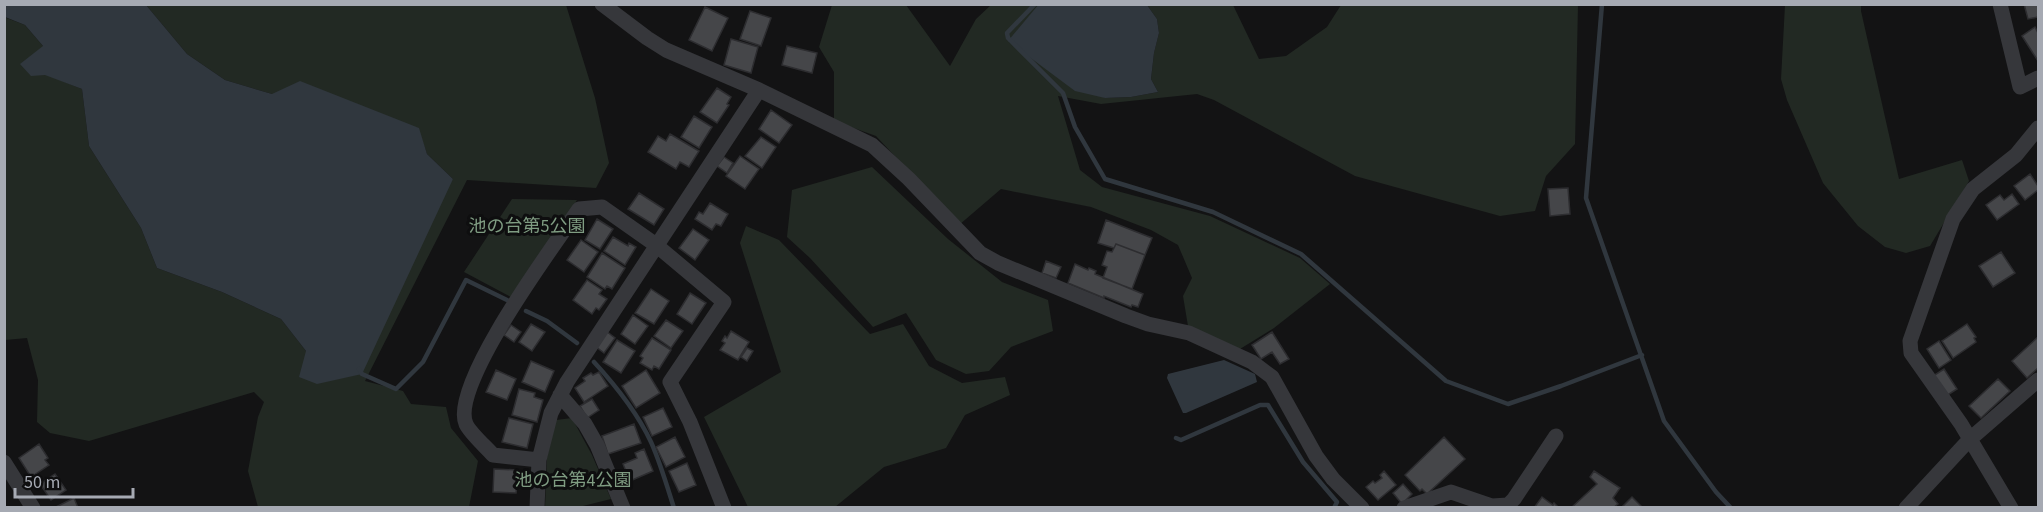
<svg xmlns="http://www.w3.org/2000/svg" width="2043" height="512" viewBox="0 0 2043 512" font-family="'Source Sans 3','Noto Sans JP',sans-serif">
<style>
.green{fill:#222923}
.water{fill:#30373e}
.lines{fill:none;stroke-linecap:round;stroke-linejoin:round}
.stream{stroke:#30373e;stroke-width:4.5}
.building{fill:#454649;stroke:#2d2d30;stroke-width:1.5}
.street{stroke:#36373b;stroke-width:15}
.labels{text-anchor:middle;stroke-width:6;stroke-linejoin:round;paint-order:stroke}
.park-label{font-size:18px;fill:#7f9c82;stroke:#0e0e0f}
</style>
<rect width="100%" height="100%" fill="#131314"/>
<!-- green -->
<path class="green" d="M146 5H566L595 98 609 163 596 188 467 180 365 381 403 391 411 404 446 407 451 428 478 461 469 507H258L248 471 258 417 264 402 254 392 89 441 50 433 37 422 38 380 27 338 5 340 4 17 25 25 43 46 45 74 82 89 89 146 141 228 157 268 222 292 281 319 306 351 453 179 427 154 418 128 272 94 225 80 187 54Z
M832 5H906L950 66 976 19 991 5H1039L1009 42 1105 98 1131 97 1158 92 1151 79 1154 53 1159 33 1157 19 1147 5H1233L1259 59 1286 56 1327 27 1341 5H1578L1575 144 1546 176 1535 211 1500 216 1355 176 1214 100 1197 94 1101 104 1058 96 1080 170 1102 187 1210 216 1300 258 1330 284 1274 328 1240 349 1188 326 1183 296 1192 278 1178 245 1151 230 1091 207 1001 189 959 225 876 136 834 121V72L819 47Z
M1785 5H1861V11L1899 179 1962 160 1969 181 1930 246 1906 253 1885 247 1858 226 1823 183 1787 100 1781 79Z
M872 167 948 239 1002 282 1048 300 1053 331 1011 347 989 371 966 374 936 360 906 313 873 327 810 258 787 237 792 190Z
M512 199 577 200 511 297 464 272Z
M746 226 779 240 870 334 903 324 929 366 962 383 1005 377 1010 395 965 415 946 448 884 467 835 507H748L704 417 781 372 740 243Z
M572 418 592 455 611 499 579 507 545 508 547 457 556 420Z"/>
<!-- water -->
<path class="water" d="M5 4 146 5 187 54 225 80 272 94 300 81 419 128 427 154 453 179 362 374 317 384 299 377 306 351 281 319 222 292 157 268 141 228 89 146 82 89 45 75 31 76 20 64 43 46 25 25 5 17Z
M1039 4 1147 5 1157 19 1159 33 1154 53 1151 79 1158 92 1131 97 1105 98 1075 91 1008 41Z
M1224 360 1255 374 1257 382 1186 413H1183L1167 378 1168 374Z"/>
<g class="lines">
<!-- stream -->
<path class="stream" d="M1035 4 1007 33 1008 38 1063 93 1075 127 1105 179 1213 212 1301 254 1446 381 1508 404 1561 386 1642 355
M1602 4 1586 198 1664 421 1716 492 1731 508
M526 311 547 321 577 343
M594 362C616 386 637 412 651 442 660 462 667 486 674 508
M359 369 362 374 396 389 423 362 466 280 507 300
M1176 438 1181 440 1260 405H1268L1303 462 1337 502 1334 508"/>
</g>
<!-- building -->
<path class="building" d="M2024 4H2038V17L2028 19Z
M705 7 728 18 712 51 689 40Z
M750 11 771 18 761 46 740 39Z
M2035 27 2038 33V61L2022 36Z
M731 39 758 47 751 73 724 65Z
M787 46 817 53 812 73 782 65Z
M717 88 731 97 727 104 729 105 717 123 700 112Z
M771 110 792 125 779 143 759 129Z
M694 116 712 127 699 148 681 137Z
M670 134 699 151 689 167 680 162 676 169 648 152 658 136 666 141Z
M761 137 776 147 762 168 745 156Z
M740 156 759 169 745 189 726 176Z
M724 157 733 163 727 173 717 166Z
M2030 174 2038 186V190L2025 200 2014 186Z
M1568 188 1570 214 1550 216 1548 189Z
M639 193 664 209 654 225 628 209Z
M2012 194 2019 204 1997 220 1986 205 2000 195 2004 200Z
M710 203 728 214 721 226 716 224 712 230 695 219 699 212 703 214Z
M597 219 613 229 600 249 585 240Z
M1106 220 1152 238 1145 255 1116 244 1114 248 1098 243Z
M693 229 709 240 695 260 679 248Z
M613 237 628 246 629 243 636 247 625 265 604 251Z
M581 240 598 252 584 272 567 260Z
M1116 244 1145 255 1132 289 1103 278 1107 267 1102 265 1107 251 1112 252Z
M2001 252 2015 273 1993 287 1979 266Z
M602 253 625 268 612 289 607 286 605 289 587 277Z
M1046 261 1061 267 1056 278 1042 273Z
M1075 264 1088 270 1089 268 1096 271 1095 274 1143 294 1138 307 1132 305 1131 307 1104 296V298L1068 283Z
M587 280 602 290 599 294 607 299 599 310 596 308 592 314 573 300Z
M651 289 669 301 654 324 635 313Z
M690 293 706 303 692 324 677 314Z
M633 315 648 326 635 344 621 334Z
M666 320 683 331 671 348 654 336Z
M531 324 545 332 532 351 519 342Z
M1967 324 1976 337 1974 338 1976 342 1953 358 1942 341Z
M511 325 521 332 514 342 504 335Z
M606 331 615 338 604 353 595 346Z
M731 331 749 342 738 360 720 350 725 343 722 341 725 336 727 338Z
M1272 332 1289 359 1280 364 1272 352 1261 359 1252 345Z
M2038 337V368L2027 378 2012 361Z
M652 338 671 350 659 369 654 366 652 370 640 363 643 358 640 356Z
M617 340 635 351 621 373 603 362Z
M1939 341 1951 360 1939 368 1927 349Z
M747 348 753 351 747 361 741 357Z
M531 361 554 371 545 392 522 382Z
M1944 369 1957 389 1943 398 1930 378Z
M496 370 516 379 507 400 486 392Z
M646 370 660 393 636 408 622 386Z
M599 372 608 386 584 402 575 388 585 381 583 378 591 373 593 375Z
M1998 379 2010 391 1981 418 1969 406Z
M519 389 535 393 534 397 543 400 537 422 512 415Z
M592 399 599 410 587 418 580 406Z
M663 408 672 427 652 436 643 417Z
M509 418 533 424 527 448 502 442Z
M634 424 641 443 608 454 602 436Z
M675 437 685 457 666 467 656 447Z
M1444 437 1465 459 1427 494 1422 489 1420 491 1405 475Z
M39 444 48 458 45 460 49 465 31 477 19 458Z
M644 449 653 471 630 481 623 464 637 458 635 453Z
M687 463 696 485 679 492 669 471Z
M494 469 519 470 516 493 493 492Z
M1384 471 1396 485 1378 500 1366 487 1373 481 1375 483 1382 478 1380 475Z
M1594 471 1620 488 1613 498 1618 504 1613 508H1571L1597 484 1590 477Z
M55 474 66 490 51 500 40 484Z
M1403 484 1412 494 1402 504 1393 493Z
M1542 497 1553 505 1554 503 1559 508H1534Z
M1632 497 1642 507 1621 508Z
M74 498 78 508H54Z"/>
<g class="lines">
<!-- street -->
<path class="street" d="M602 4 647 38 666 50 759 90 872 145 909 179 980 253 998 263 1126 316 1148 324 1189 333 1252 362 1272 377 1316 456 1333 479 1362 508
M2000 4 2020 87 2038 78
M560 395 585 424 597 445 623 508
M539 460 493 455C486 447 470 433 466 424 449 386 555 244 579 209L602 207 656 245 724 302 670 382 690 422 724 508
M4 462 33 508
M537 508 539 460 551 413 567 382 759 90
M1404 508 1451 492 1492 506 1508 505 1514 499 1556 436
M1906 508 1969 440 2038 380
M2011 508 1961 424 1911 353 1910 341 1953 219 1973 189 2016 155 2038 128"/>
</g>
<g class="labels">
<!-- park labels -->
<g class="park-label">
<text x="527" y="232">池の台第5公園</text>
<text x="573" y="486">池の台第4公園</text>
</g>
</g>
<!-- border -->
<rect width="2043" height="512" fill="none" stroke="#a6aab3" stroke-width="12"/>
<!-- scale -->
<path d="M15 488v9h118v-9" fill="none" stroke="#a6aab3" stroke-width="3"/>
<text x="24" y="488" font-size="18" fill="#a6aab3" stroke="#0e0e0f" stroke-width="4.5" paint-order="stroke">50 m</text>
</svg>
